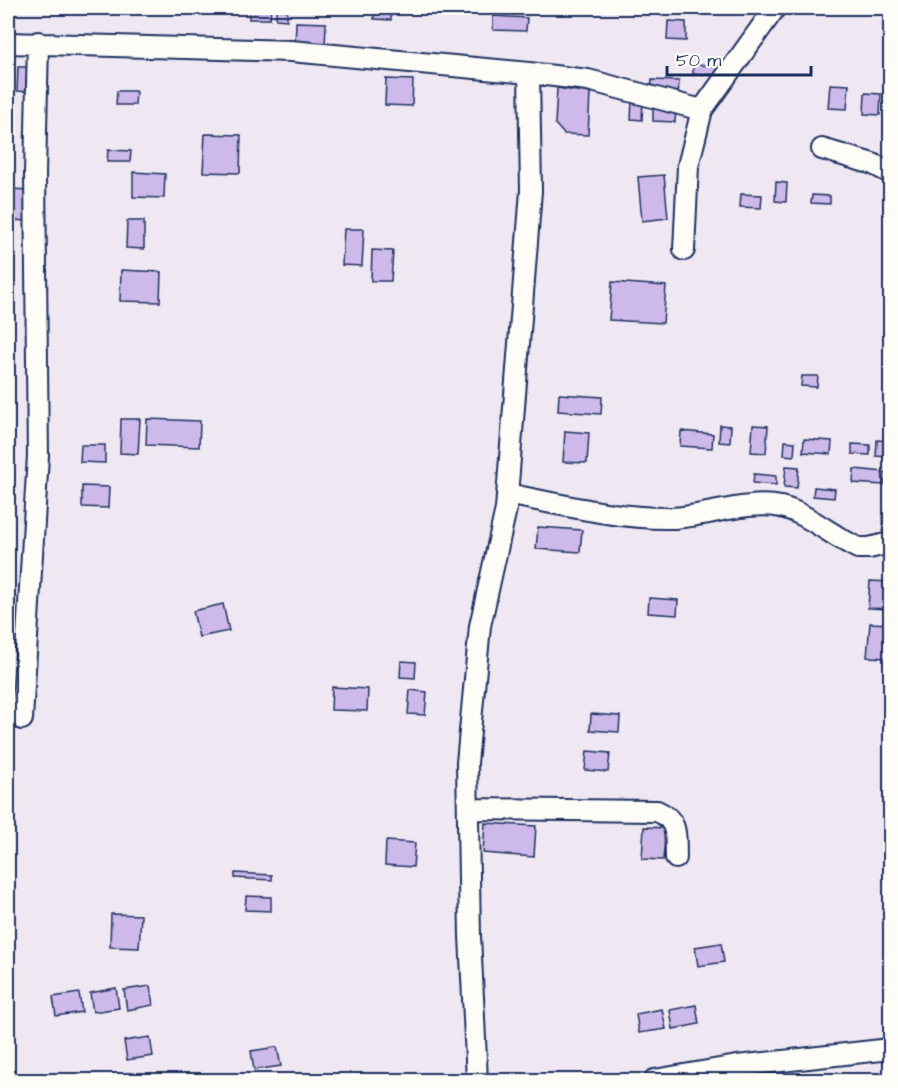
<svg xmlns="http://www.w3.org/2000/svg" width="898" height="1088" viewBox="0 0 898 1088" font-family="'Architects Daughter',sans-serif">
<style>
.building{fill:#cebaea;stroke:#1b2f5e;stroke-width:1.5}
.lines{fill:none;stroke-linecap:round;stroke-linejoin:round}
.street-casing{stroke:#1b2f5e;stroke-width:24}
.street{stroke:#fdfcf7;stroke-width:20}
</style>
<rect width="100%" height="100%" fill="#efe8f3"/>
<filter id="ink" filterUnits="userSpaceOnUse"><feTurbulence type="fractalNoise" baseFrequency=".0167" numOctaves="2"/><feDisplacementMap in="SourceGraphic" scale="12" xChannelSelector="R" yChannelSelector="G"/><feConvolveMatrix kernelMatrix="1 2 1 2 8 2 1 2 1" color-interpolation-filters="sRGB"/></filter>
<g filter="url(#ink)">
<!-- building -->
<path class="building" d="M249 8H271L270 19H249Z
M276 8H287V20L276 19Z
M374 8H391V20L374 19Z
M493 16 527 18 526 31 493 30Z
M668 21 686 22V41L667 40Z
M296 22 326 23 325 48 295 47Z
M693 65 725 66V75L693 74Z
M18 67H35L34 92 17 91Z
M386 79 413 80 412 106 385 105Z
M652 80 679 81 678 98 651 97Z
M830 84 849 85 847 109 828 108Z
M557 88 590 93 588 135 564 134 555 124Z
M117 91H136L135 105H116Z
M865 93 881 94 880 115 864 114Z
M632 101H643L642 120 631 119Z
M653 108 676 109 675 122 653 121Z
M205 134 241 135 240 173 203 172Z
M108 150 131 151 130 162H107Z
M133 172 165 174 164 198 133 197Z
M664 175 668 218 642 221 638 177Z
M776 182 787 183 786 202 775 201Z
M8 189 32 190 30 221 8 220Z
M741 194 762 195 761 208 740 207Z
M812 195 830 196V204L811 203Z
M127 221H144V249L126 248Z
M344 229H364L362 266 342 265Z
M372 250 393 251 391 281H371Z
M121 270 161 272 160 302 120 301Z
M612 282 666 286 663 323 609 320Z
M802 376H818L817 387 801 386Z
M559 394 602 397 601 414 558 411Z
M121 419H140L138 454 120 453Z
M147 419 200 421 199 447 146 445Z
M720 425 731 426 730 443 719 442Z
M753 425 768 426 766 453 751 452Z
M565 431 589 433 587 463 563 462Z
M681 431 713 434 712 448 680 446Z
M804 439 832 441 831 454 803 452Z
M877 440 888 441 887 457 876 456Z
M785 441 795 442 794 456 784 455Z
M852 444 870 445V455L852 454Z
M81 445H105V463L80 462Z
M786 466 799 467 797 488 784 487Z
M854 469 885 472 884 485 853 483Z
M754 474 776 476V485L753 483Z
M82 486 109 487 108 508 82 507Z
M814 487 835 489 834 498 813 496Z
M538 527 582 530 580 552 536 549Z
M870 581 890 582V609L868 608Z
M649 598 678 600 677 615 648 613Z
M223 604 229 631 199 637 193 611Z
M870 623 890 624V658L867 657Z
M401 661 416 662 415 678 400 677Z
M332 687 368 689 367 711 331 710Z
M410 690 427 692 425 715 408 714Z
M591 714 620 716 619 732 590 730Z
M587 751 610 753 608 772 585 770Z
M485 823 536 826 534 857 483 853Z
M644 827 666 828 663 860 642 859Z
M386 841 415 843 413 867 385 865Z
M235 873 272 875V880L235 878Z
M246 896 271 897V911L245 910Z
M111 914 141 915 139 948 110 947Z
M721 943 724 962 698 966 695 947Z
M150 986 153 1005 127 1010 124 990Z
M116 988 119 1008 93 1012 90 993Z
M79 993 82 1012 56 1016 53 997Z
M696 1005 699 1024 673 1029 670 1010Z
M662 1009 666 1029 639 1033 636 1014Z
M150 1037 153 1056 127 1060 124 1041Z
M277 1047 281 1066 254 1070 251 1051Z"/>
<g class="lines">
<defs>
<path id="street" d="M8 43 291 51 529 73 531 191 506 509 480 626 467 763 470 936 477 1080
M529 73 588 80 702 110
M822 149 873 164 890 173
M684 250 688 166 702 110 775 8
M507 494C559 504 618 519 671 518 705 517 747 500 781 507 807 513 833 537 858 548H869L890 543
M22 719 38 456 35 174 38 42
M468 809 657 811C680 821 675 837 676 858
M654 1080 737 1066 890 1049"/>
</defs>
<!-- street casing -->
<use href="#street" class="street-casing"/>
<!-- street -->
<use href="#street" class="street"/>
</g>
</g>
<!-- margin -->
<rect width="898" height="1088" fill="none" stroke="#fdfcf7" stroke-width="30"/>
<rect x="15" y="15" width="868" height="1058" fill="none" stroke="#1b2f5e" stroke-width="2" filter="url(#ink)"/>
<!-- scale -->
<path d="M667 66v9h144v-9" fill="none" stroke="#1b2f5e" stroke-width="3"/>
<text x="676" y="66" font-size="18" fill="#1b2f5e" stroke="#fdfcf7" stroke-width="4.5" paint-order="stroke">50 m</text>
</svg>
